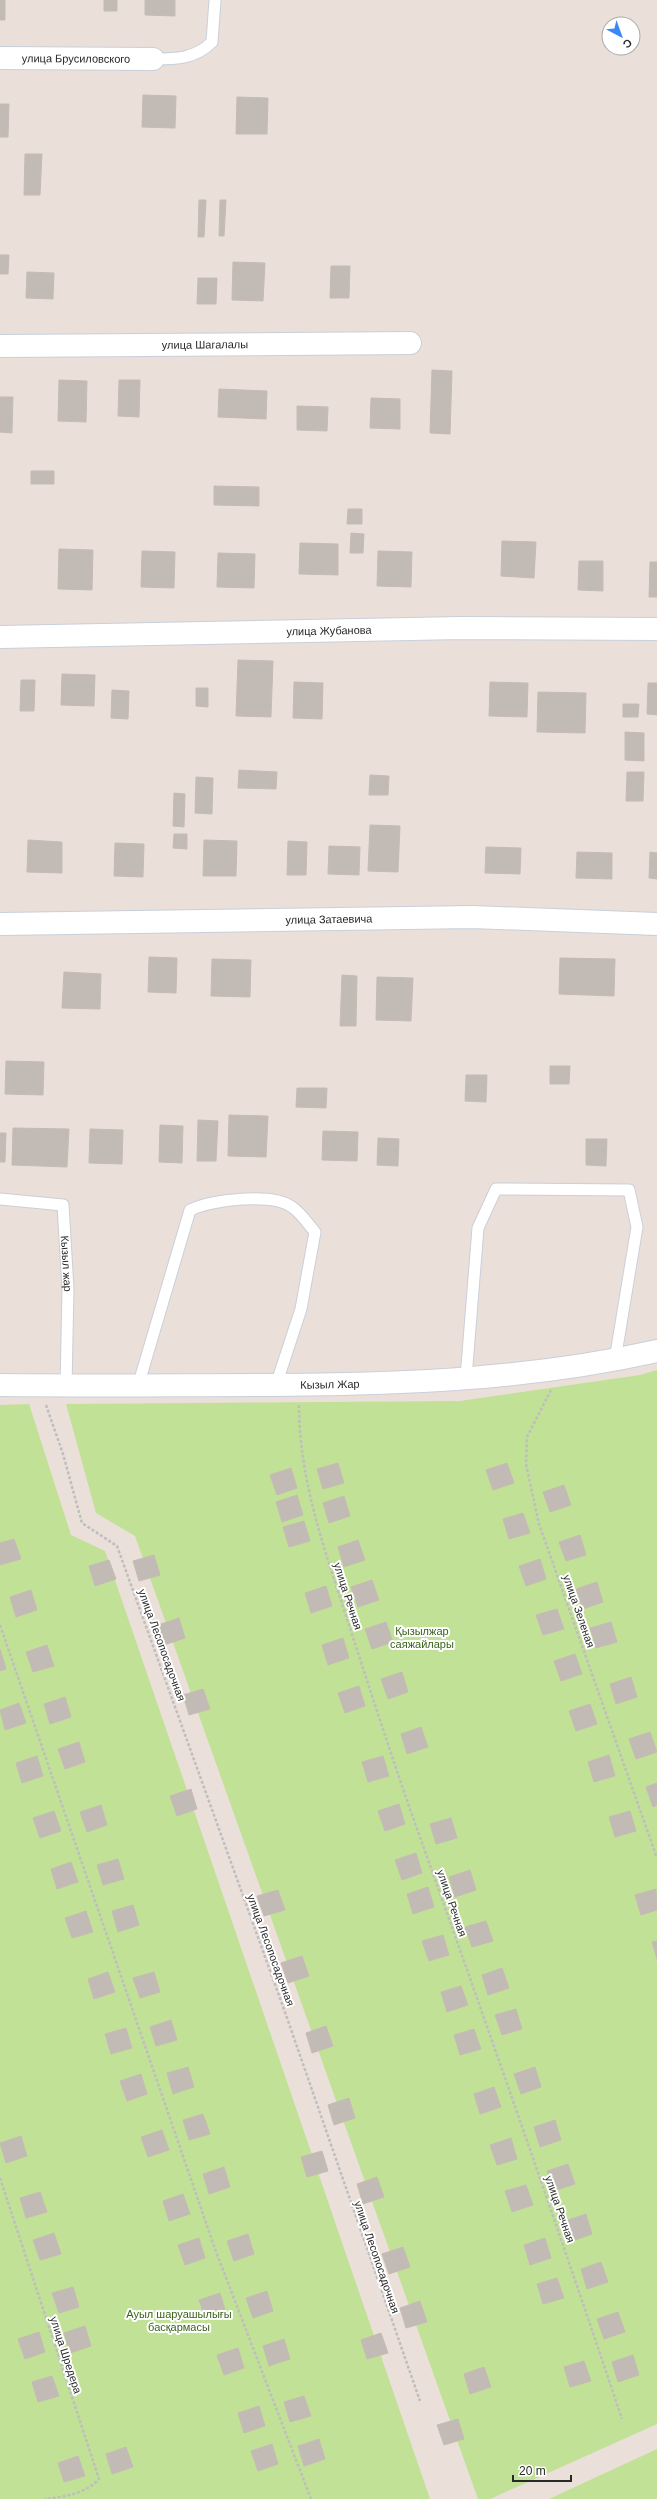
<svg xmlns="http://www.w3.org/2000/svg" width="657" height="2499" viewBox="0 0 657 2499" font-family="Helvetica,sans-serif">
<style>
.green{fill:#c1e196}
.building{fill:#c2bbb5;stroke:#c6bbb4}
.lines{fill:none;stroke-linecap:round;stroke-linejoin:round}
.service-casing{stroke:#c8d0da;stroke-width:13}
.minor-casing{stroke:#c8d0da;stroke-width:24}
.secondary-casing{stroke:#c8d0da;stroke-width:24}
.path{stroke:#bebebe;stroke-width:2.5;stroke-dasharray:3 2;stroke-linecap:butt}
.service{stroke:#fff;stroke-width:11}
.minor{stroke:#fff;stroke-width:22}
.secondary{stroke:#fff;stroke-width:22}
.labels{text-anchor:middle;stroke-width:4;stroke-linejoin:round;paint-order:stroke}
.street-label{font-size:11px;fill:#282828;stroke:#fff}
.park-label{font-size:11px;fill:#3a631a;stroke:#fff}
</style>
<rect width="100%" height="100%" fill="#ebdfda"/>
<!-- green -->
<path class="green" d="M657 1370V2424L490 2499H478L135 1536 96 1513 66 1404 460 1401 640 1375Z
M29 1404 71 1535 105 1551 430 2499H0V1405Z
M657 2449V2499H549Z"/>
<!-- building -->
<path class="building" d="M0 0H5V20H0Z
M104 0H117V11H104Z
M145 0H175V16L145 15Z
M143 95 176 96 175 128 142 127Z
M237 97 268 98 267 134H236Z
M0 104H9L8 137H0Z
M25 154H42L40 195H24Z
M199 200H206L204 237H198Z
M220 200H226L224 236H219Z
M0 255H9L8 274H0Z
M233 262 265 263 263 301 232 300Z
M331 266H350L349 298H330Z
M27 272 54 273 53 299 26 298Z
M198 278H217L216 304H197Z
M432 370 452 371 450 434 430 433Z
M59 380 87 381 86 422 58 421Z
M119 380H140L139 417 118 416Z
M219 389 267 391 266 419 218 417Z
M0 397H13L12 433 0 432Z
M371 398 400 399V429L370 428Z
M297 406 328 407 327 431 297 430Z
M31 471H54V484H31Z
M214 486 259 487V506L214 505Z
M348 509H362V524H347Z
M351 533 364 534 363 553H350Z
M502 541 536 542 534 578 501 576Z
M300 543 338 544V575L299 574Z
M59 549 93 550 92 590 58 589Z
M142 551 175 552 174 588 141 587Z
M378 551 412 552 411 587 377 586Z
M218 553 255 554 254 588 217 587Z
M579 561H603V591L578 590Z
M650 562H657V597H649Z
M238 660 273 661 271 717 236 716Z
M62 674 95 675 94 706 61 705Z
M21 680H35L34 711H20Z
M294 682 323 683 322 719 293 718Z
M490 682 528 683 527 717 489 716Z
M648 683H657V715L647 714Z
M196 688H208V707L196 706Z
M112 690 129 691 128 719 111 718Z
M538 692 586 693 585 733 537 732Z
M623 704H639L638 717H623Z
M625 732 644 733V761L625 760Z
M239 770 277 772 276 789 238 788Z
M627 772H644L643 801H626Z
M370 775 389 776 388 795H369Z
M196 777 213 778 212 814 195 813Z
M174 793 185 794 184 827 173 826Z
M370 825 400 826 398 872 368 871Z
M174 834H187V849L173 848Z
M28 840 62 842V873L27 872Z
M204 840 237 841 236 876H203Z
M288 841 307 842 306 875H287Z
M115 843 144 844 143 877 114 876Z
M329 846 360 847 359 875 328 874Z
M486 847 521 848 520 874 485 873Z
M577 852 612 853V879L576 878Z
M650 852 657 853V879L649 878Z
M149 957 177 958 176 993 148 992Z
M560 958 615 959 614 996 559 994Z
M212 959 251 960 250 997 211 996Z
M64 972 101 974 100 1009 62 1008Z
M342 975 357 976 356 1026H340Z
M377 977 413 978 411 1021 376 1020Z
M6 1061 44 1062 43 1095 5 1094Z
M550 1066H570L569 1084H550Z
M466 1075H487L486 1102 465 1101Z
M297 1088H327L326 1108 296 1107Z
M229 1115 268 1116 266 1157 228 1156Z
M198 1120 218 1121 216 1161H197Z
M160 1125 183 1126 182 1163 159 1162Z
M13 1128 69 1129 67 1167 12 1165Z
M90 1129 123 1130 122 1164 89 1163Z
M323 1131 358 1132 357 1161 322 1160Z
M0 1133H6L5 1162H0Z
M378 1138 399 1139 398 1166 377 1165Z
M586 1139H607L606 1166 586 1165Z
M338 1463 344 1483 323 1489 317 1469Z
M507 1463 514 1483 493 1490 486 1470Z
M291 1468 297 1488 277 1495 270 1475Z
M564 1485 571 1505 550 1512 543 1492Z
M297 1495 303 1515 282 1522 276 1502Z
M344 1496 350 1516 329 1523 323 1503Z
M523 1513 530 1533 509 1539 503 1519Z
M304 1521 310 1541 289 1547 283 1527Z
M580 1535 586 1555 566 1561 559 1542Z
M14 1539 21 1559 0 1565V1543Z
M358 1540 365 1560 344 1567 338 1547Z
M154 1555 160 1575 139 1581 133 1561Z
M540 1559 546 1579 526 1586 519 1566Z
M109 1560 116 1579 95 1586 89 1566Z
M372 1580 379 1600 358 1607 351 1587Z
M597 1582 603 1602 583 1609 576 1589Z
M326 1586 332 1606 311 1613 305 1593Z
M31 1590 37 1610 16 1617 10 1597Z
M557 1609 564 1629 543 1635 536 1615Z
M179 1618 185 1638 164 1645 158 1625Z
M386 1622 393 1642 372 1649 365 1629Z
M611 1622 617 1642 596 1648 590 1628Z
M343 1638 349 1658 328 1665 322 1645Z
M47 1645 54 1666 33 1672 26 1652Z
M0 1649 6 1669 0 1671Z
M575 1654 582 1674 561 1681 554 1661Z
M402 1672 408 1692 388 1699 381 1679Z
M631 1677 637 1697 616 1704 610 1684Z
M359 1686 365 1706 345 1713 338 1693Z
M203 1689 210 1709 189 1715 183 1695Z
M65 1697 71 1717 50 1724 44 1704Z
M19 1703 26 1723 5 1730 0 1710Z
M590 1704 597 1724 576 1731 569 1711Z
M421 1727 428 1747 407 1754 401 1734Z
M650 1732 657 1752 636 1759 629 1739Z
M79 1742 85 1762 65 1769 58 1749Z
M609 1755 615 1776 594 1782 588 1762Z
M37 1756 43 1776 22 1783 16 1763Z
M383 1756 389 1776 368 1782 362 1762Z
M657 1783V1805L653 1807 646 1787Z
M191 1789 197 1809 177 1816 170 1796Z
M399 1804 405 1824 385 1831 378 1811Z
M101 1805 107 1825 87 1832 80 1812Z
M54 1811 61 1831 40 1838 33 1818Z
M630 1811 636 1831 615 1837 609 1817Z
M451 1818 457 1838 436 1844 430 1824Z
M416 1853 422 1873 402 1880 395 1860Z
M118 1859 124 1879 103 1885 97 1865Z
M71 1862 78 1882 57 1889 51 1869Z
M470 1870 476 1890 455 1897 449 1877Z
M428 1887 434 1907 413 1914 407 1894Z
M656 1889 657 1910 641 1915 635 1895Z
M278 1890 285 1910 264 1916 257 1896Z
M133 1905 139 1925 118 1932 112 1911Z
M86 1911 93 1932 72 1938 65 1918Z
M486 1921 493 1941 472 1947 465 1927Z
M443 1935 449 1955 429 1961 422 1941Z
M657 1941V1959L652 1942Z
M302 1956 309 1976 288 1983 281 1963Z
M502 1968 509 1988 488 1995 482 1975Z
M108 1972 115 1992 94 1999 88 1979Z
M154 1972 160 1992 140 1998 133 1978Z
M461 1986 468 2005 447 2012 441 1992Z
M516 2009 522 2029 502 2035 495 2015Z
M171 2020 177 2040 156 2046 150 2027Z
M326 2026 333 2046 312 2053 306 2033Z
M126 2028 132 2048 111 2054 105 2034Z
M474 2029 481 2049 460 2055 454 2035Z
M188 2067 194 2087 173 2094 167 2073Z
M535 2067 541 2087 521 2094 514 2074Z
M141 2074 147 2094 127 2101 120 2081Z
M494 2087 501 2107 480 2114 474 2094Z
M349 2098 355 2118 334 2125 328 2105Z
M203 2114 210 2134 189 2140 183 2120Z
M555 2120 561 2140 540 2147 534 2127Z
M162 2130 169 2150 148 2157 141 2137Z
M21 2136 27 2156 6 2163 0 2143Z
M511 2138 517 2159 497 2165 490 2145Z
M322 2151 328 2171 307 2177 301 2157Z
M568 2164 575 2184 554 2191 547 2171Z
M224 2167 230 2187 209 2194 203 2174Z
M377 2177 384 2197 363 2204 357 2184Z
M526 2185 533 2205 512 2212 505 2191Z
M40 2192 47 2212 26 2218 20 2198Z
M183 2194 190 2214 169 2221 163 2201Z
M586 2214 592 2234 572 2241 565 2221Z
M54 2233 61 2254 40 2260 33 2240Z
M248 2234 254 2254 234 2261 227 2241Z
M199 2238 205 2258 185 2265 178 2245Z
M545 2238 551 2258 530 2265 524 2245Z
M403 2247 410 2267 389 2274 382 2254Z
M601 2262 608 2282 587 2289 581 2269Z
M557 2278 564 2298 543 2304 537 2284Z
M73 2287 79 2307 59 2313 52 2293Z
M267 2291 273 2311 253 2318 246 2298Z
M220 2293 226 2313 206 2320 199 2300Z
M420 2301 427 2322 406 2328 400 2308Z
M618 2312 625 2332 604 2339 597 2319Z
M85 2326 91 2346 70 2353 64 2333Z
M39 2332 45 2352 25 2359 18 2339Z
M381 2333 388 2353 367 2359 361 2340Z
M284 2339 290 2359 269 2366 263 2346Z
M238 2348 244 2368 224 2375 217 2355Z
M633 2355 639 2375 618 2382 612 2362Z
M584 2361 591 2381 570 2387 564 2367Z
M484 2367 491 2387 470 2394 464 2374Z
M52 2376 59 2396 38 2402 32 2382Z
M304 2396 311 2416 290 2422 284 2402Z
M259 2406 265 2426 244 2433 238 2413Z
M458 2419 464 2439 444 2445 437 2425Z
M319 2439 325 2459 304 2466 298 2446Z
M272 2444 278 2464 258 2471 251 2451Z
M126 2447 133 2467 112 2474 106 2454Z
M78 2456 85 2476 64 2482 58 2463Z"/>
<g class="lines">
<defs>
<g id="service">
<path d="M153 59C176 59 195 59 212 42L215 0"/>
<path id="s1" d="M0 1199 63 1205 68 1289 66 1386"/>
<path d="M466 1378 478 1228 496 1189 629 1190 637 1227 615 1360"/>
<path d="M138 1386 190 1210C211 1200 272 1192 292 1207 301 1213 308 1224 315 1232L301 1309 276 1385"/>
</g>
<g id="minor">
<path id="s2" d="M0 58 153 59"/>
<path id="s3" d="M0 346 410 343"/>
<path id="s4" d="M0 637 462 628 657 629"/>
<path id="s5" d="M0 924 473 917 657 924"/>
</g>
<g id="secondary">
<path id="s6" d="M0 1385C93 1386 186 1385 278 1385 405 1384 533 1379 657 1351"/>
</g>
</defs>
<!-- service casing -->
<use href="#service" class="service-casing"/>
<!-- minor casing -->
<use href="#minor" class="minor-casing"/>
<!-- secondary casing -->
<use href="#secondary" class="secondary-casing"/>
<!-- path -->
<path class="path" d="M551 1390 527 1437 526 1464 539 1524 657 1858
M46 1405 63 1454 82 1523 117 1546 286 2015 420 2401
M299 1405C299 1477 323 1545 345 1613 367 1680 388 1746 411 1812 483 2014 554 2216 622 2419
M0 1625 215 2249 311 2499
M0 2178 99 2479C85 2494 64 2497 44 2499"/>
<!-- service -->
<use href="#service" class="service"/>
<!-- minor -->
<use href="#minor" class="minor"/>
<!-- secondary -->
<use href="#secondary" class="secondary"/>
</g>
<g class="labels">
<!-- street labels -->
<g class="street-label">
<text dy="4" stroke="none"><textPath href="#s2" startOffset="76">улица Брусиловского</textPath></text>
<text dy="4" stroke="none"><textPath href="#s3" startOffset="205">улица Шагалалы</textPath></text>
<text dy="4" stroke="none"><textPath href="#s4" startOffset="329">улица Жубанова</textPath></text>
<text dy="4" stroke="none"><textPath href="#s5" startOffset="329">улица Затаевича</textPath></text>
<text dy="4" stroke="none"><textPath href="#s1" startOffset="122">Кызыл жар</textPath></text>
<text dy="4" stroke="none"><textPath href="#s6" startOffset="330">Кызыл Жар</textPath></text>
<text transform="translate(348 1596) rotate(72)" y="4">улица Речная</text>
<text transform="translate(579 1611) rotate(71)" y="4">улица Зеленая</text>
<text transform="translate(162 1645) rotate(70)" y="4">улица Лесопосадочная</text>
<text transform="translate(452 1903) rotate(71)" y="4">улица Речная</text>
<text transform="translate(271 1950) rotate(70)" y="4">улица Лесопосадочная</text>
<text transform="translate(560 2209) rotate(71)" y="4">улица Речная</text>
<text transform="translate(377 2257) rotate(71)" y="4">улица Лесопосадочная</text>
<text transform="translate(66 2355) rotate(72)" y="4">улица Шредера</text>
</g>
<!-- park labels -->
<g class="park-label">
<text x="422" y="1635">Қызылжар<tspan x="422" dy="13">саяжайлары</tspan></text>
<text x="179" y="2318">Ауыл шаруашылығы<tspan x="179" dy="13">басқармасы</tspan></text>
</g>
</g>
<!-- north arrow -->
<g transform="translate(621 36) rotate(139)"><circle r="19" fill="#ffffff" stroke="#a9a9a9"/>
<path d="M0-3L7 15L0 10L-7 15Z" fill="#3a88f8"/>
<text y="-6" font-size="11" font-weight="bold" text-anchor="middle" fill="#282828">С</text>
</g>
<!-- scale -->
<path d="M513 2475v6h58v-6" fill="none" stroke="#282828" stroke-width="2"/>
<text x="519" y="2475" font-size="12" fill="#282828" stroke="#ffffff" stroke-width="3" paint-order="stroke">20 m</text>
</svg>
